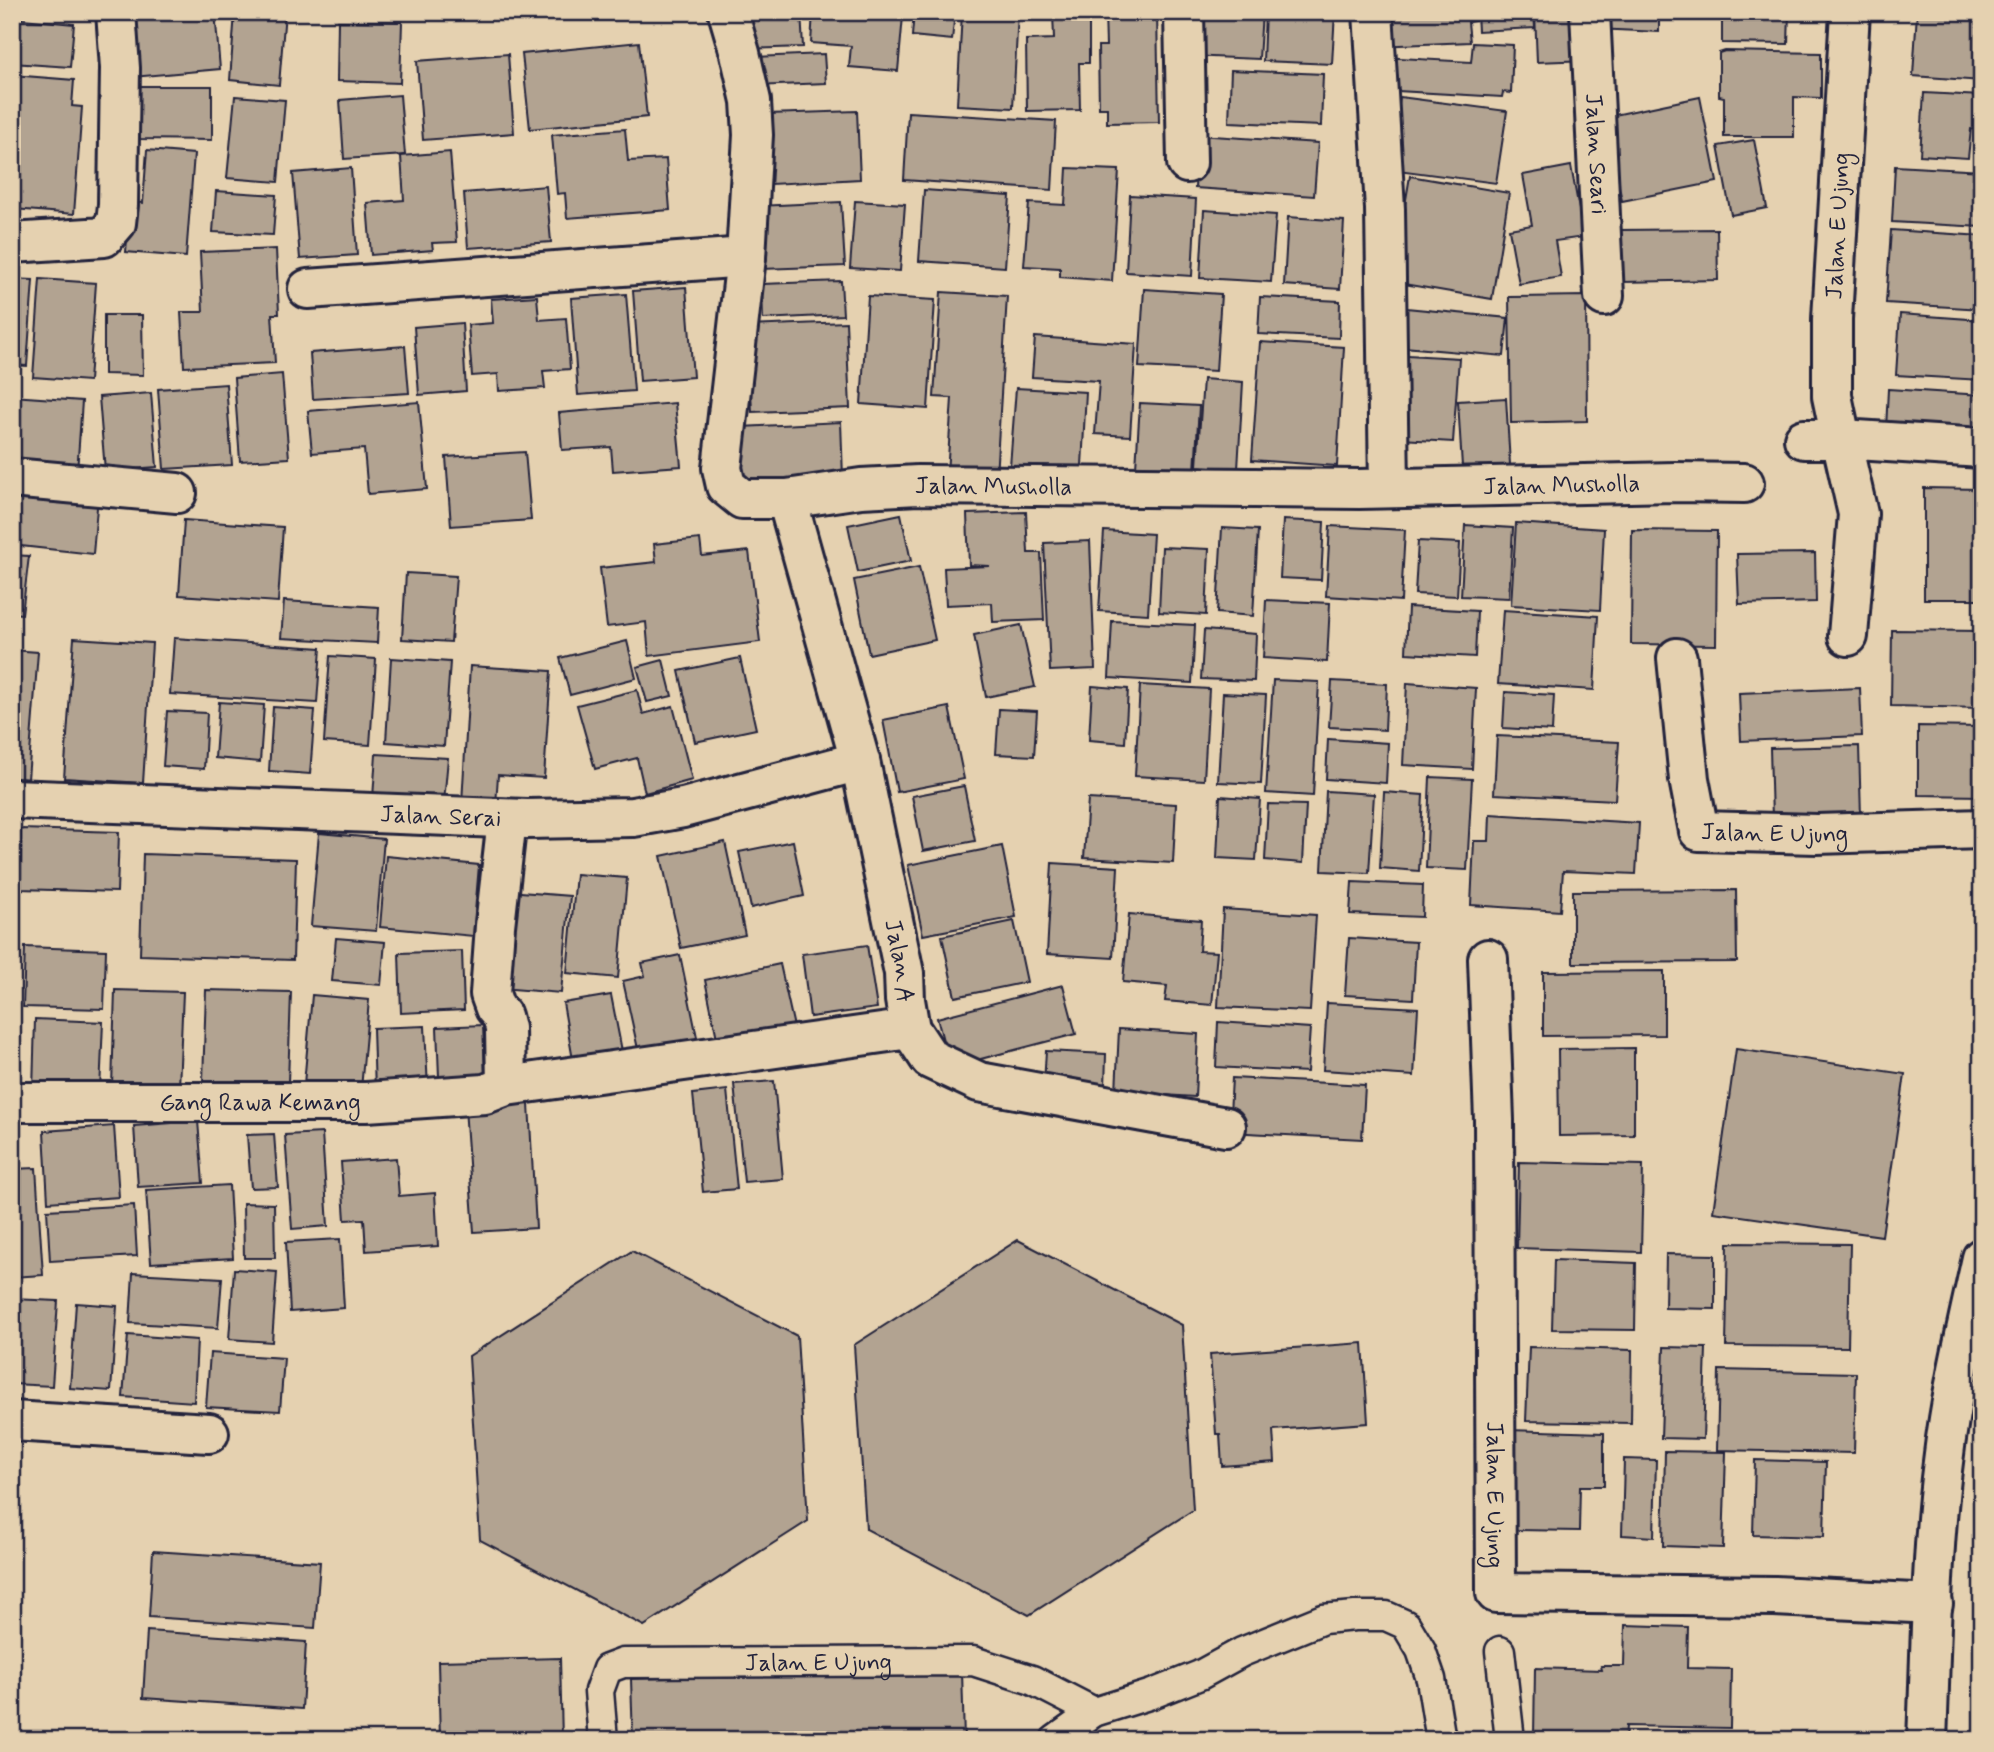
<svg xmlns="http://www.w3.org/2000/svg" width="1994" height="1752" viewBox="0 0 1994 1752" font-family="Mynerve,sans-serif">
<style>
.building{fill:#b2a391;stroke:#22223b;stroke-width:2}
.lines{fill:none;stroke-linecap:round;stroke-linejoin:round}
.lane-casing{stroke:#22223b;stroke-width:33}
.street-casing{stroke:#22223b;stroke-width:44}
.lane{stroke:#e5d1b0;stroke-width:28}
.street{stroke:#e5d1b0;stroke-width:38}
.labels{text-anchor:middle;stroke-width:6;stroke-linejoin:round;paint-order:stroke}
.street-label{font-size:24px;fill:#22223b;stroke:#e5d1b0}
</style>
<rect width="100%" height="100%" fill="#e5d1b0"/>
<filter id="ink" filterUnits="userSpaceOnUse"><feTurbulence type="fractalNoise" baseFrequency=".0143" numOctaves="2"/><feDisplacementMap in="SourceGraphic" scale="14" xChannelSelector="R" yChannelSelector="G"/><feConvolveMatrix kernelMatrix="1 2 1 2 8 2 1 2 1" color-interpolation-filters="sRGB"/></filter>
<g filter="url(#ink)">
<!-- building -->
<path class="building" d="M128 12H215L220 69 133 77Z
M235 12H285L279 85 230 80Z
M746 12H801L803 47 747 49Z
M813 12 903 16 898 71 849 67 851 46 811 43Z
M914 12H955L952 40 912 36Z
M962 12H1018L1013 108 957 105Z
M1053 12H1089V63H1079L1080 110 1027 111 1026 40 1054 39Z
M1105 12H1157L1159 122 1107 123V108H1099L1098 46H1106Z
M1190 12H1262L1259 59 1188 56Z
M1265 12H1335L1332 64 1263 61Z
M1376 12H1475V21L1468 22 1470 42 1377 46Z
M1477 12H1534L1535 28 1478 31Z
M1535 12H1585L1588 60 1537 62Z
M1597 12H1659V32L1596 29Z
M1722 12H1789L1788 44 1722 43Z
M1917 12H1982V81L1913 76Z
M12 18 74 24 70 67 12 63Z
M338 21 402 22 400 83 337 81Z
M639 42 647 117 530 129 522 54Z
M1473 43 1513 45 1511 93 1503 92 1502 97 1380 90 1382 57 1471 62Z
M1725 51 1821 53V98L1794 97V137H1724V97L1719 96V53Z
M508 54 514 133 423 140 417 61Z
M824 54 826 83 755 86 753 57Z
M1231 70 1323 74 1321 126 1229 122Z
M12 75 74 80 72 106 82 107 74 214 14 209 21 125 12 124Z
M139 86H212V140L139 139Z
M1924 93 1982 96V130L1971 129 1968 158 1920 155Z
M400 95 405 155 344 159 340 100Z
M235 96 285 100 278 182 227 178Z
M1400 97 1507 111 1496 183 1390 169Z
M1700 97 1717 182 1622 201 1605 117Z
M857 111 860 179 771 184 768 114Z
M908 112 1056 121 1052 190 904 180Z
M625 129 628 161 666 159 670 210 567 218 565 193 557 194 552 135Z
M1198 135 1318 143 1314 196 1195 188Z
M1754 140 1767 208 1731 215 1718 146Z
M147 150 194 154 186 257 126 252 130 202 143 203Z
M450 152 457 242 432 243 433 250 371 255 367 203 404 200 401 156Z
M1571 166 1584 237 1555 241 1561 277 1519 284 1509 229 1532 225 1523 175Z
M1895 166 1982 171V227L1892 222Z
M351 168 357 255 300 259 293 173Z
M1067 168 1119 170 1112 281 1060 277V268L1024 266 1029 203 1065 205Z
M1410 176 1509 193 1492 299 1392 282Z
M546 186 551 242 468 248 464 193Z
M924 190 1010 196 1005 267 919 261Z
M216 191 276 195 273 235 213 232Z
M1130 195 1196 199 1192 276 1126 272Z
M855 201 905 204 900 271 850 268Z
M841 202 845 266 761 269 758 206Z
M1204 210 1276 215 1271 282 1200 278Z
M1288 217 1344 221 1340 289 1284 285Z
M1717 229 1718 280 1623 282 1621 230Z
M1891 230 1982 236V309L1886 303Z
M276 249 279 314H272L275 363 184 367 181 312H203L200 252Z
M12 279 33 280 27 366 12 365Z
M40 279 96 283 89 381 33 377Z
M841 281 843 315 763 319 762 284Z
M686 287 693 377 640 381 633 291Z
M1144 289 1221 294 1216 371 1139 367Z
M941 292 1007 296 996 477 947 474 952 398 934 397Z
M626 294 634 391 578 395 571 298Z
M537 296 539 320 566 318 570 369 543 371 545 388 499 391 498 374 472 376 468 325 493 323 491 299Z
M868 296 935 300 928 409 861 404Z
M1586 296 1587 421 1511 423 1509 297Z
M1260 297 1340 301 1339 338 1258 334Z
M1396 307 1508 318 1504 356 1393 346Z
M1900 314 1982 320V380L1896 375Z
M104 315H142L143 375 104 374Z
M846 322 850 408 752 412 748 326Z
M462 323 466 391 419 395 414 327Z
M1035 337 1136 344 1130 436 1095 434 1099 381 1032 377Z
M1260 342 1344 347 1337 466 1252 460Z
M405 346 409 393 313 399 310 353Z
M1407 355 1459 358 1453 442 1401 439Z
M282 374 289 458 240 461 234 378Z
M1203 379 1243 382 1238 469 1197 466Z
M226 384 232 465 164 469 158 389Z
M1016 388 1086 392 1081 484 1009 479Z
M1888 389 1982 395V435L1886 429Z
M151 393 157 467 105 471 99 397Z
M12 396 82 401 77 472 12 468Z
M1506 398 1511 481 1463 483 1458 401Z
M419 402 427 489 368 494 364 449 312 453 308 411Z
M675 403 681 466 613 471 611 447 562 450 559 413Z
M1140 403 1199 406 1195 471 1136 467Z
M841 422 843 478 743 482 740 427Z
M525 452 531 520 451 526 446 457Z
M12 488 98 496 93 554 12 545Z
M1924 488 1982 489V599H1924Z
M1026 512 1028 553H1041L1044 620 993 622 992 603 946 605 944 568 990 566 969 565 967 514Z
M901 514 911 561 858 572 848 525Z
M184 520 283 527 278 602 179 595Z
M1283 520 1324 522 1321 580 1280 578Z
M1516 523 1604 529 1600 610 1511 605Z
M1465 525 1513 528 1509 598 1461 596Z
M1330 526 1405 530 1401 601 1326 596Z
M1222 528 1258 530 1253 616 1217 613Z
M1632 530 1717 531 1716 645 1631 644Z
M1104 531 1153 534 1148 614 1099 611Z
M700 539 702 556 749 551 760 642 649 656 646 622 607 627 600 568 656 562 654 544Z
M1090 541 1095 669 1050 671 1044 543Z
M1418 541 1460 543 1457 596 1415 594Z
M1162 547 1209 549 1206 615 1159 612Z
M1815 553 1816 602 1739 604 1737 554Z
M12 555 29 556 22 614 12 613Z
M919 567 935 640 869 654 854 580Z
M406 573 456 576 451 642 402 639Z
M1266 600 1330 603 1327 662 1263 658Z
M284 601 379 607 377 643 281 638Z
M1408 607 1477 611 1475 657 1406 653Z
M1503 610 1598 616 1594 690 1498 684Z
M1112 621 1195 625 1192 683 1109 678Z
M1021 625 1035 687 986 697 974 635Z
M1204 630 1256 634 1254 681 1201 679Z
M1892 630 1982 631V708L1891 706Z
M74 638 152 643 143 783 64 778Z
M174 638 321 648 317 703 170 694Z
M627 641 636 678 570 695 560 658Z
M12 650 38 652 28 779 12 778Z
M330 656 376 659 370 745 324 742Z
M391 658 450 662 444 746 386 742Z
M740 658 756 729 695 742 679 671Z
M663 660 672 696 647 702 637 667Z
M470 666 551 671 544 778 498 775 496 805 462 803Z
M1273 680 1319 682 1313 796 1266 793Z
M1332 681 1387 684 1385 730 1329 727Z
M1407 683 1476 688 1472 769 1403 765Z
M1140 685 1209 689 1204 780 1135 776Z
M1092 686 1128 689 1125 743 1089 740Z
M1860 688 1862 736 1741 741 1739 693Z
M637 690 643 714 673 706 692 780 645 793 637 758 595 769 577 705Z
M1505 692 1554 695 1552 731 1503 728Z
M1223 693 1266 695 1261 784 1218 782Z
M219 702 264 705 260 762 215 758Z
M273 707 315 710 310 774 269 771Z
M949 707 964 779 897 792 883 720Z
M999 709 1037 711 1034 756 996 754Z
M167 711 207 713 204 769 163 766Z
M1918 726 1982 727V796L1918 795Z
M1497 736 1619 742 1615 800 1494 794Z
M1328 739 1388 743 1386 783 1326 779Z
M1859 746 1861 817 1772 819 1770 748Z
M376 754 448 758 444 802 373 798Z
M1430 777 1472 779 1467 870 1426 868Z
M964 786 975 841 923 851 912 796Z
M1326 791 1374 794 1369 873 1322 871Z
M1384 792 1423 795 1419 871 1380 868Z
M1220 796 1260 799 1256 860 1217 858Z
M1088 799 1176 804 1173 863 1084 858Z
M1268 804 1306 805 1303 863 1265 860Z
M1490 814 1639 823 1636 874 1563 871 1560 911 1471 905 1474 841H1489Z
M21 829 119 832 117 892 20 889Z
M319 833 384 839 376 931 311 926Z
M793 841 804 896 751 908 739 852Z
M725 842 745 935 681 948 661 856Z
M1002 846 1016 917 923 935 908 865Z
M143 854 296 859 293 960 140 955Z
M386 856 479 865 473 936 380 927Z
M1052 863 1118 867 1113 958 1047 954Z
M576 874 627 878 618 978 567 973Z
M1352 882 1423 885 1422 917 1350 914Z
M1736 890 1737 962 1573 963V891Z
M508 891 570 896 561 993 499 988Z
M1223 909 1316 915 1310 1011 1218 1007Z
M1129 914 1201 920 1199 951 1217 952 1212 1005 1165 1001 1167 986 1123 982Z
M1014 921 1027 982 955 997 942 936Z
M336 938 385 942 381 985 332 981Z
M1349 938 1416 942 1413 999 1345 995Z
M867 945 877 1008 810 1017 802 954Z
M25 947 106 950 104 1009 23 1007Z
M462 951 464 1010 401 1013 399 953Z
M680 955 698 1042 661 1051 660 1044 638 1049 623 981 645 976 642 963Z
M780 964 794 1027 718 1043 705 980Z
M1664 971V1035L1543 1036V972Z
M1063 985 1076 1034 950 1067 937 1018Z
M115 990 183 992 179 1088 112 1087Z
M206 990 291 992 288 1083 203 1081Z
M312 995 369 1000 361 1089 304 1084Z
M611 995 622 1051 573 1060 563 1003Z
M12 1003H19L18 1068 12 1067Z
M1327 1003 1418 1008 1414 1076 1323 1070Z
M35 1019 103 1022 100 1091 33 1090Z
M1218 1022 1310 1028 1307 1072 1216 1067Z
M483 1025 485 1076 439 1077 437 1027Z
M425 1026 428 1090 375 1092 373 1028Z
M1119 1029 1198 1034 1195 1097 1116 1092Z
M1634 1048V1135L1559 1136 1558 1049Z
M1736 1049 1905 1074 1882 1236 1713 1212Z
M1046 1051 1106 1054 1105 1088 1044 1084Z
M1232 1078 1365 1085 1362 1139 1229 1132Z
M774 1081 783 1179 744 1182 734 1084Z
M727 1090 737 1189 703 1192 693 1094Z
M529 1104 536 1228 474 1232 465 1108Z
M198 1121 203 1183 138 1187 134 1126Z
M114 1126 119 1197 48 1202 44 1131Z
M322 1133 328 1226 292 1229 285 1135Z
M274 1134 278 1187 251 1188 247 1135Z
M396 1158 399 1196 435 1193 438 1246 366 1251 364 1219 345 1220 341 1162Z
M1519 1162 1643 1165 1641 1252 1517 1248Z
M36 1168 43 1275 12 1277V1169Z
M229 1185 233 1258 151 1263 146 1190Z
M243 1203 274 1204 275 1258H244Z
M134 1205 137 1256 50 1261 47 1210Z
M340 1239 344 1308 290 1312 286 1242Z
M1018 1240 1182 1325 1193 1510 1029 1615 866 1529 854 1345Z
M1728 1243 1850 1244 1848 1347 1726 1346Z
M632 1251 797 1336 808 1521 644 1626 480 1540 469 1356Z
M1666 1254 1715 1255V1309L1665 1308Z
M1554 1260 1636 1263 1635 1330 1552 1329Z
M234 1269 277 1272 272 1342 229 1339Z
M133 1273 222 1278 218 1328 130 1323Z
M12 1299 58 1301 52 1386 12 1384Z
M76 1303 117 1306 111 1391 70 1388Z
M128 1335 197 1340 194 1402 123 1397Z
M1363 1343 1368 1423 1273 1430 1275 1462 1222 1466 1220 1434H1216L1210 1354Z
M1529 1347 1632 1350 1631 1423 1526 1421Z
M1664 1347 1706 1348 1703 1439 1661 1438Z
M210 1353 284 1358 280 1411 206 1407Z
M1719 1370 1856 1373 1854 1453 1717 1450Z
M1507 1430 1604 1433V1486H1580L1579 1531 1511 1530Z
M1665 1451 1726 1452 1723 1548 1663 1546Z
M1624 1459 1656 1460 1654 1537 1622 1535Z
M1755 1460 1826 1462 1824 1537 1753 1535Z
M153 1551 320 1562 315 1628 149 1617Z
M1625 1625 1688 1627 1687 1668 1731 1669 1730 1728 1626 1726 1625 1739 1534 1737 1535 1668 1602 1670 1601 1666H1624Z
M147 1631 306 1642 302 1709 143 1698Z
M560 1658 562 1740H440L438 1661Z
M962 1671 964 1740H633L631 1679Z
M1254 1733 1263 1740H1243Z"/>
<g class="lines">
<defs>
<g id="lane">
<path d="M1500 1651 1510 1740"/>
<path id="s1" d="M603 1740 599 1691 607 1669 623 1663 973 1661 1032 1680 1094 1712"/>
<path d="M1055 1740 1094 1712 1152 1694 1200 1675 1242 1652 1323 1619 1355 1616H1386L1406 1625 1421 1650 1431 1679 1441 1740"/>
</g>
<g id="street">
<path id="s2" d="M728 12 740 53 751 101 753 135 746 257 722 468 726 486 742 499H787L861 488 918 485 1359 489 1675 482 1744 483"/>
<path d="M1184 12 1187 163"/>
<path d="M1373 12 1385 209 1389 488"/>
<path id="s3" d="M1590 12 1604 296"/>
<path d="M1850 12 1832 319V396L1841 439 1982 448"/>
<path d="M12 243 104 237 116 223 118 205 120 68 116 12"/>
<path d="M308 289 746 257"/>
<path d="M1804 439H1841L1858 514 1848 636"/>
<path d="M12 478 177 493"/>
<path id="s4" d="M787 499 860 761 904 973 905 1000 910 1029 930 1059 979 1082 1226 1127"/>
<path id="s5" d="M1677 658 1689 779 1699 831 1817 834 1982 829"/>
<path id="s6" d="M12 799 527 819 633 817 683 808 860 761"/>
<path id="s7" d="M1488 959 1494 1120 1496 1593 1775 1596 1933 1604"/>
<path d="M506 1086 505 1028 502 1016 495 1008 490 994 495 926 507 819"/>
<path id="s8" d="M12 1102H366L485 1094 506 1086 910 1029"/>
<path d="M12 1421 209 1433"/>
<path d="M1927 1740C1931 1648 1931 1554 1943 1462 1951 1393 1967 1326 1982 1258"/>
</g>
</defs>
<!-- lane casing -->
<use href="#lane" class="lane-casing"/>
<!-- street casing -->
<use href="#street" class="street-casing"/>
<!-- lane -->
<use href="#lane" class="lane"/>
<!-- street -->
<use href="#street" class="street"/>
</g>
</g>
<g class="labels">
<!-- street labels -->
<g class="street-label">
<text dy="8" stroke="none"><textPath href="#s3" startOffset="142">Jalan Seari</textPath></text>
<text transform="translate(1837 226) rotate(-87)" y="8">Jalan E Ujung</text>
<text dy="8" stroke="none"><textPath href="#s2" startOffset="1320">Jalan Musholla</textPath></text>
<text dy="8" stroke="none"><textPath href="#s2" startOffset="752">Jalan Musholla</textPath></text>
<text dy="8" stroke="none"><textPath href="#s6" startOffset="429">Jalan Serai</textPath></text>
<text dy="8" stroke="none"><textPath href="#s5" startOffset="250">Jalan E Ujung</textPath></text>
<text dy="8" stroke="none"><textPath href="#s4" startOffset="476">Jalan A</textPath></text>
<text dy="8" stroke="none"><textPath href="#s8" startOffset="248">Gang Rawa Kemang</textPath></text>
<text dy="8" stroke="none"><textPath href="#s7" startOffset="536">Jalan E Ujung</textPath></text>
<text dy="8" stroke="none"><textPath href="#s1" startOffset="285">Jalan E Ujung</textPath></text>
</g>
</g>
<!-- margin -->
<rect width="1994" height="1752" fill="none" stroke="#e5d1b0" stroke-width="42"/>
<rect x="21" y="21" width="1952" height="1710" fill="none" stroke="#22223b" stroke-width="2.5" filter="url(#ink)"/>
</svg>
